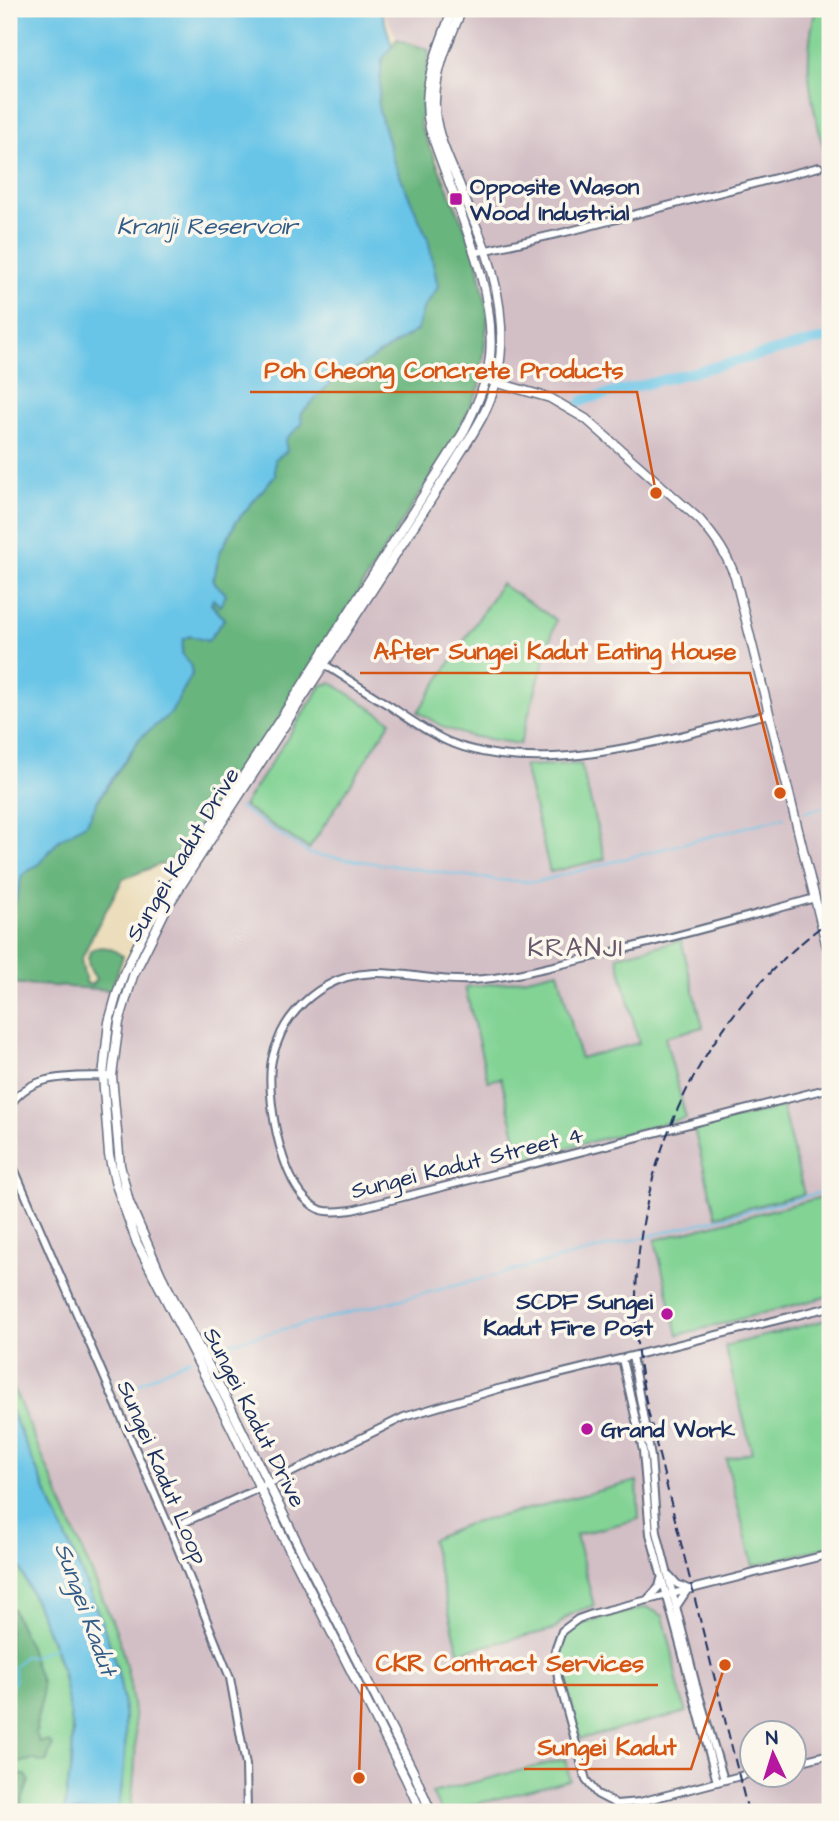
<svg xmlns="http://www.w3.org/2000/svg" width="839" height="1821" viewBox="0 0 839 1821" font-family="'Architects Daughter',sans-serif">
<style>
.industrial{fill:#d2bec5;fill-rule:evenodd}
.green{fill:#82d394;stroke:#4e8179;stroke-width:2}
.forest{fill:#69b57e;stroke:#42726e;stroke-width:2}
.water{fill:#69c5e7;stroke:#427aa2;stroke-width:2}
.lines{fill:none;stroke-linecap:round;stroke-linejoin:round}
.stream{stroke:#69c5e7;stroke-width:2}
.river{stroke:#69c5e7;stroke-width:10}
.street-casing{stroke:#646c7f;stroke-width:10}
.secondary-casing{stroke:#646c7f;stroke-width:11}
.street{stroke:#fff;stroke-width:6}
.secondary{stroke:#fff;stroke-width:8}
.rail{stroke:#1b2f5e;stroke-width:2;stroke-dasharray:10 5;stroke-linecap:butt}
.poi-dot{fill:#b5179e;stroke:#fbf7ec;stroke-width:2.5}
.labels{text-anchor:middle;stroke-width:7;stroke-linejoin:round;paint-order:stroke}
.poi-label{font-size:23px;font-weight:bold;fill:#1b2f5e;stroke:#fbf7ec;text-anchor:start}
.street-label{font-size:23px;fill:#1b2f5e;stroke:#fbf7ec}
.water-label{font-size:24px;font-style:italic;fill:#325c87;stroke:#fbf7ec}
.quarter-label{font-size:26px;letter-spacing:2px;fill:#68586c;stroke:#fbf7ec}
.leader{fill:none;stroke:#d45514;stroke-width:2.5}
.callout-dot{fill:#d45514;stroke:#fbf7ec;stroke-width:2.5}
.callout-label{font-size:24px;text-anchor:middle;font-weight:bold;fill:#d45514;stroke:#fbf7ec;stroke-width:7;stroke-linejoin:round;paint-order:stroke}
</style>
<rect width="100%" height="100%" fill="#fbf7ec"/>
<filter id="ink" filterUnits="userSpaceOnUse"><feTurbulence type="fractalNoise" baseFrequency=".0143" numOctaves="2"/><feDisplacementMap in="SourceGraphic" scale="14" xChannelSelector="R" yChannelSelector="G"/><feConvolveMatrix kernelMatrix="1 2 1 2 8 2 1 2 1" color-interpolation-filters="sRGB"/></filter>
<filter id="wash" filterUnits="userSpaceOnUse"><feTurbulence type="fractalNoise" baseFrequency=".00686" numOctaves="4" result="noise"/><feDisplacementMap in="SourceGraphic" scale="28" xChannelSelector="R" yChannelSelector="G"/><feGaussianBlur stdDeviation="1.57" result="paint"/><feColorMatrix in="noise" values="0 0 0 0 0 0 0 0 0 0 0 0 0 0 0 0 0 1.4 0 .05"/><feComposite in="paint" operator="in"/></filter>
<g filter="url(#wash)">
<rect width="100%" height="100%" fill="#ecdebc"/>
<!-- industrial -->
<path class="industrial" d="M382 9H816L808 47V78L811 97 830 173V1812H130L135 1778 136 1734 135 1714 125 1660 116 1630 9 1378V983L111 990 480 387 488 316 476 252 423 124 429 50 398 40ZM752 1734H794V1776H752Z"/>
<!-- green -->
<path class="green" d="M816 9H830V173C815 112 799 72 816 9Z
M501 584 556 620 520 744 469 736 445 728 418 712Z
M332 683 391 721 309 849 243 806 322 685Z
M581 764 605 859 550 872 524 766Z
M681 940 703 1027 665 1037 686 1118 521 1159 501 1078 488 1081 465 987 509 982 558 971 580 1058 639 1043 617 956Z
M782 1107 804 1194 716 1216 694 1129Z
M830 1195V1296L678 1335 655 1240Z
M830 1319V1546L753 1566 726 1459 752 1452 725 1346Z
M9 1378 116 1630C137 1696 140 1744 130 1812H118C124 1775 128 1738 123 1700 116 1650 95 1605 75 1558 53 1507 31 1456 9 1406Z
M637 1481 639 1519 576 1535 594 1606C578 1610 565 1615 555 1629L459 1652 431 1540 465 1525Z
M9 1543C35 1605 69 1664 72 1732 74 1758 68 1786 64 1812H18L29 1781 19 1775 17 1767 18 1763 34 1759 39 1762H46L52 1746 39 1742 36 1734 37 1719 42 1698V1685L11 1608 9 1609Z
M647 1607 663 1616C666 1629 671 1643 673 1656 675 1676 679 1693 687 1712L580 1739 561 1661C560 1645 566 1633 580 1624Z
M565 1759 570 1780 444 1812H441L432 1793Z"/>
<!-- forest -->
<path class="forest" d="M397 39 429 50 420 125 476 253 488 316 480 386 456 436 244 774 195 830 168 864 158 865 123 879 93 934 81 960 86 983 92 985 96 978C84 965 84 943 108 948 113 949 119 954 123 956L111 990 9 983V911L15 904 21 875 40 863 59 840 99 799 140 738 171 712 192 674 190 665 182 654 183 639 190 636 208 640 224 619 211 603 212 599 221 606 226 594 213 582 220 552 236 522 275 475 274 459 300 415 340 372 385 351 417 329 423 309 438 287 427 237 393 161 378 107 381 61Z
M12 1608 27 1641 42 1685V1698L37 1719 36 1734 39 1742 49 1741 52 1746 46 1762H39L34 1759 18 1763 17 1767 19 1775H26L29 1781 18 1812H9V1609Z"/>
<!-- water -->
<path class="water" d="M9 9H381L392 46 382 60 378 107 394 163 428 239 438 287 423 309 417 330 351 372 340 373 301 414 302 424 285 440 287 451 275 459V475L236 522 220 552 213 581 226 594 220 606 213 599 211 604 224 619 208 641 190 636 183 639 182 653 190 664 192 674 171 713 140 738 99 798 87 823 59 840 39 864 22 875 15 904 9 911Z
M9 1406C31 1456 53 1507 75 1558 95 1605 116 1650 123 1700 128 1738 124 1775 118 1812H64L72 1759 73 1732 63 1674 54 1645 9 1543Z"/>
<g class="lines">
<!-- stream -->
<path class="stream" d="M239 807 310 854 496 880 536 882 784 817
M804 812 830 806
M210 1348 830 1190
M128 1389 191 1358
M9 1693 15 1680 14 1667 24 1656 31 1657 55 1647"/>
<!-- river -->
<path class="river" d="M581 402 584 400 830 337"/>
</g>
</g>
<g filter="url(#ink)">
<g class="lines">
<defs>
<path id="street" d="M474 253 570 231 819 167
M322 663C345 677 367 692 390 706 409 719 428 733 449 742 544 781 673 736 769 714
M815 898C737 920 659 941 580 960 544 968 508 978 471 980 423 983 371 959 326 986 305 998 286 1018 278 1041 275 1048 272 1058 271 1066 267 1103 282 1195 321 1210 331 1213 342 1211 352 1210L830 1088
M9 1107C30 1072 71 1077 107 1076
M9 1157 170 1529 230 1678 246 1765 247 1812
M632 1356 651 1457 657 1532 696 1685 724 1780
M622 1359 643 1451 650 1534 717 1782
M170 1529 268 1484 404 1417 498 1389 830 1307
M670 1576 677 1584 688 1589
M648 1599 659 1587 661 1579
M676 1607 688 1589
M794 1763 830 1754
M752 1773 640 1802 616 1804 597 1794 586 1780 558 1678 555 1651 562 1631 578 1619 592 1614 830 1554"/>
<path id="secondary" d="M491 381 550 398 586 419 700 520C717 540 725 552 735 576L830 959
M421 1812 406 1779 281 1533 232 1429 137 1243 116 1185 109 1155 103 1076 109 1022 116 997 124 973 145 930 168 891 300 689 463 433C475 409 487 384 490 357 497 284 452 198 430 129 420 86 438 48 453 9
M431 1812 414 1773 298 1544 230 1406 161 1275 129 1202 120 1165 112 1076 119 1022 133 976 167 907 452 467C464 446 481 424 489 402 509 355 502 298 486 251 478 229 468 208 460 186 449 159 433 130 435 100 436 67 450 38 462 9"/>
</defs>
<!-- street casing -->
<use href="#street" class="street-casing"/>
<!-- secondary casing -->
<use href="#secondary" class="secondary-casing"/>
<!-- street -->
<use href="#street" class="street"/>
<!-- secondary -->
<use href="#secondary" class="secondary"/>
<!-- rail -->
<path class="rail" d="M748 1812 648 1411C642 1381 636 1351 636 1321 632 1162 702 1015 830 920"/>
</g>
</g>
<!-- markers -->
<g class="poi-dot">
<rect x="449" y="192" width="14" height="14" rx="3.5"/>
<circle cx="667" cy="1314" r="7"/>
<circle cx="587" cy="1429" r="7"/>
</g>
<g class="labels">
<!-- poi labels -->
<g class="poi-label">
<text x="470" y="194">Opposite Wason<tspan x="470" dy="26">Wood Industrial</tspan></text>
<text x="653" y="1309" text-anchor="end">SCDF Sungei<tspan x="653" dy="26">Kadut Fire Post</tspan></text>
<text x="601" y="1437">Grand Work</text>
</g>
<!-- street labels -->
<g class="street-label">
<text transform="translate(182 854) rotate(-59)" y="8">Sungei Kadut Drive</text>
<text transform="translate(467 1162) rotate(-14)" y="8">Sungei Kadut Street 4</text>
<text transform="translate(255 1417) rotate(63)" y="8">Sungei Kadut Drive</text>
<text transform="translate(163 1472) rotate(67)" y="8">Sungei Kadut Loop</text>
</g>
<!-- water labels -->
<g class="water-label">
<text x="207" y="234">Kranji Reservoir</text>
<text transform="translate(86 1609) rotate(70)" y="8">Sungei Kadut</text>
</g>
<!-- quarter labels -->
<g class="quarter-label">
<text x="576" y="956">KRANJI</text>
</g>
</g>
<!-- callouts -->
<path class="leader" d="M656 493L637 392H250M780 793L750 673H360M359 1778L362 1685H658M725 1665L691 1769H524"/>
<g class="callout-dot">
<circle cx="656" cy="493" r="7"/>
<circle cx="780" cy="793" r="7"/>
<circle cx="359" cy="1778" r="7"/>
<circle cx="725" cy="1665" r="7"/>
</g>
<g class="callout-label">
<text x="444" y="378">Poh Cheong Concrete Products</text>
<text x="555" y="659">After Sungei Kadut Eating House</text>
<text x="510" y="1671">CKR Contract Services</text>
<text x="607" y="1755">Sungei Kadut</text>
</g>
<!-- margin -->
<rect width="839" height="1821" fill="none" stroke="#fbf7ec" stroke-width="35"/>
<!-- north arrow -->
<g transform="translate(773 1754) rotate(356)"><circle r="33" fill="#fbf7ec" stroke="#a1a7b3" stroke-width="2"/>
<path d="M0-5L12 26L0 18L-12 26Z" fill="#b5179e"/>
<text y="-10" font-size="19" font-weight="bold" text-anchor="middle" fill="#1b2f5e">N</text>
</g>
</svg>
